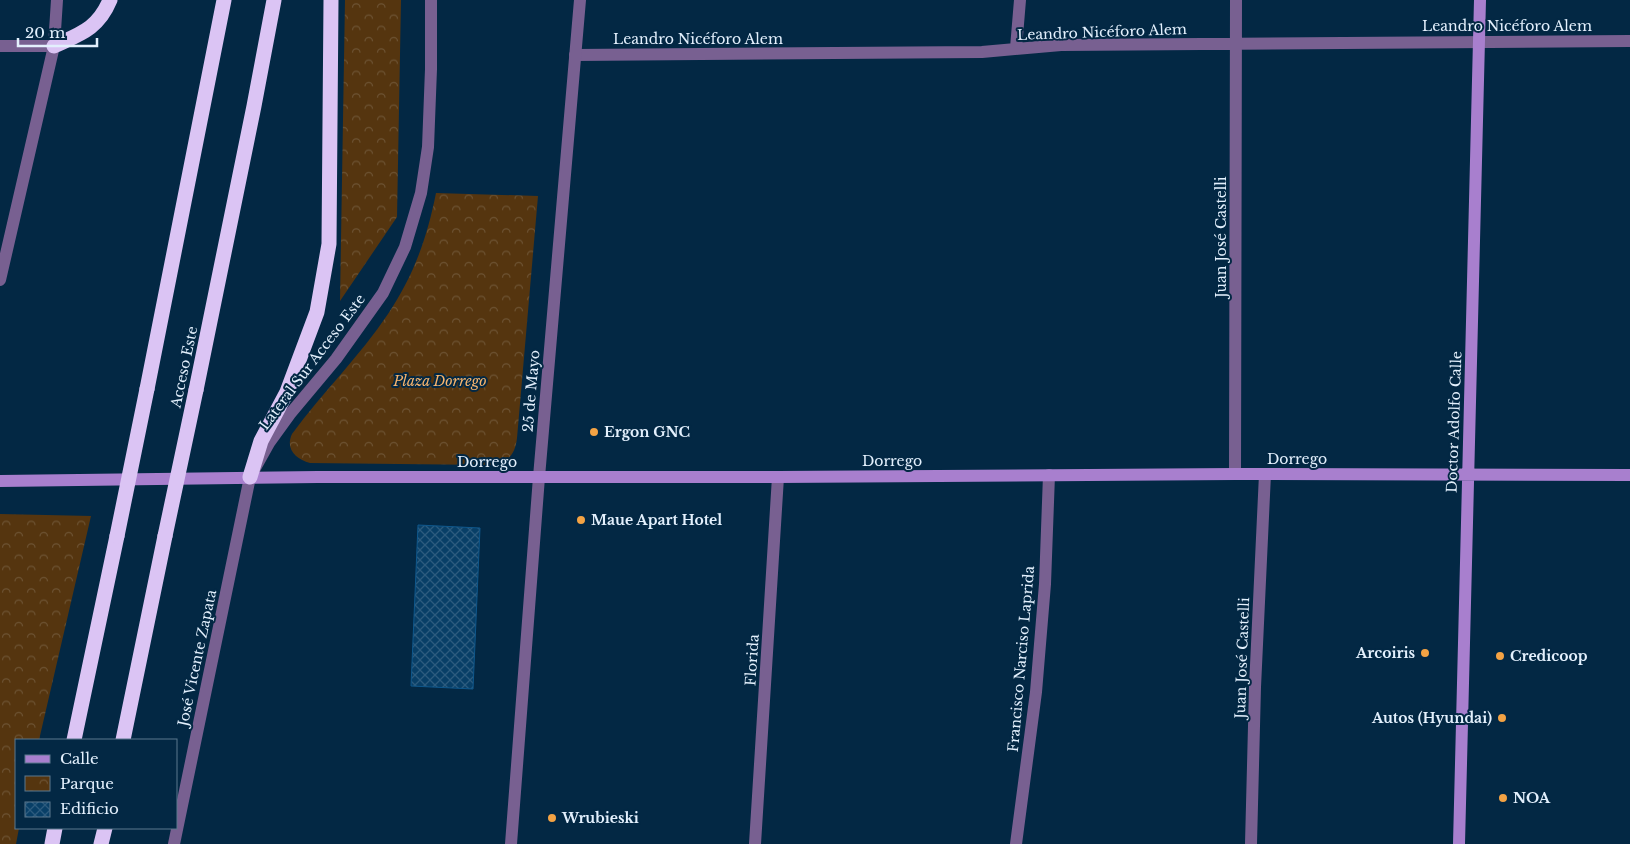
<svg xmlns="http://www.w3.org/2000/svg" width="1630" height="844" viewBox="0 0 1630 844" font-family="'Libre Baskerville',serif">
<style>
.park{fill:url(#park-crowns)}
.building{fill:url(#building-cross-hatch);stroke:#0e578c}
.lines{fill:none;stroke-linecap:round;stroke-linejoin:round}
.minor{stroke:#786091;stroke-width:12}
.tertiary{stroke:#786091;stroke-width:12}
.secondary{stroke:#a87fce;stroke-width:12}
.motorway{stroke:#dbc4f4;stroke-width:15}
.motorway-bridge{stroke:#dbc4f4;stroke-width:15}
.poi-dot{fill:#f4a344;stroke:#032844;stroke-width:2}
.labels{text-anchor:middle;stroke-width:4;stroke-linejoin:round;paint-order:stroke}
.street-label{font-size:14px;fill:#e3f0fd;stroke:#032844}
.park-label{font-size:14px;font-style:italic;fill:#f8b56d;stroke:#032844}
.poi-label{font-size:14px;font-weight:bold;fill:#e3f0fd;stroke:#032844;text-anchor:start}
</style>
<defs>
<pattern id="park-crowns" width="20" height="18" patternUnits="userSpaceOnUse" patternTransform="scale(1.25)"><rect width="20" height="18" fill="#55350f"/><path d="M2 6a3 3 0 1 1 6 0M12 15a3 3 0 1 1 6 0" fill="none" stroke="#6d5333"/></pattern>
<pattern id="building-cross-hatch" width="8" height="8" patternUnits="userSpaceOnUse" patternTransform="scale(1.25)"><rect width="8" height="8" fill="#083f67"/><path d="M0 0l8 8M0 8l8-8" fill="none" stroke="#2c5b7e"/></pattern>
</defs>
<rect width="100%" height="100%" fill="#032844"/>
<!-- park -->
<path class="park" d="M345 0H401L397 217 340 301Z
M436 193 538 196 517 438C515 455 508 463 490 465L310 463C296 459 285 449 292 434 322 393 360 356 388 314 414 275 427 238 436 193Z
M0 514 91 516 39 740H16V828H19L16 844H0Z"/>
<!-- building -->
<path class="building" d="M418 525 480 528 473 689 411 686Z"/>
<g class="lines">
<!-- minor -->
<path class="minor" d="M0 46H54
M1016 48 1020 0
M575 55 982 52 1061 45 1630 41
M1235 474 1236 0
M755 844 778 477
M1016 844 1036 692 1045 584 1049 475
M1251 844 1255 687 1265 474"/>
<!-- tertiary -->
<path class="tertiary" d="M0 280 54 46 57 0
M174 844 250 477 269 443 290 414 336 359 383 293 405 247 421 193 428 147 431 69V0
M511 844 539 477 580 0"/>
<!-- secondary -->
<path class="secondary" d="M0 481 318 477H778L1235 474 1630 475
M1459 844 1480 0"/>
<!-- motorway -->
<path class="motorway" d="M54 46C80 34 98 29 110 0
M147 389 224 0
M196 390 254 106 274 0
M250 477 261 441 287 392 317 312 329 244 331 0
M74 740 117 536
M123 740 165 536
M52 844 55 828
M101 844 105 828"/>
<!-- motorway-bridge -->
<path class="motorway-bridge" d="M117 536 147 389
M165 536 196 390"/>
</g>
<!-- markers -->
<g class="poi-dot">
<circle cx="594" cy="432" r="5"/>
<circle cx="581" cy="520" r="5"/>
<circle cx="1425" cy="653" r="5"/>
<circle cx="1500" cy="656" r="5"/>
<circle cx="1502" cy="718" r="5"/>
<circle cx="1503" cy="798" r="5"/>
<circle cx="552" cy="818" r="5"/>
</g>
<g class="labels">
<!-- street labels -->
<g class="street-label">
<text x="1507" y="31">Leandro Nicéforo Alem</text>
<text transform="translate(1102 32) rotate(-2)" y="5">Leandro Nicéforo Alem</text>
<text x="698" y="44">Leandro Nicéforo Alem</text>
<text transform="translate(1221 237) rotate(-90)" y="5">Juan José Castelli</text>
<text transform="translate(312 362) rotate(-53)" y="5">Lateral Sur Acceso Este</text>
<text transform="translate(184 367) rotate(-78)" y="5">Acceso Este</text>
<text transform="translate(531 391) rotate(-85)" y="5">25 de Mayo</text>
<text transform="translate(1454 422) rotate(-88)" y="5">Doctor Adolfo Calle</text>
<text x="1297" y="464">Dorrego</text>
<text x="892" y="466">Dorrego</text>
<text x="487" y="467">Dorrego</text>
<text transform="translate(197 658) rotate(-78)" y="5">José Vicente Zapata</text>
<text transform="translate(1242 658) rotate(-88)" y="5">Juan José Castelli</text>
<text transform="translate(1021 659) rotate(-85)" y="5">Francisco Narciso Laprida</text>
<text transform="translate(752 660) rotate(-86)" y="5">Florida</text>
</g>
<!-- park labels -->
<g class="park-label">
<text x="440" y="386">Plaza Dorrego</text>
</g>
<!-- poi labels -->
<g class="poi-label">
<text x="604" y="437">Ergon GNC</text>
<text x="591" y="525">Maue Apart Hotel</text>
<text x="1415" y="658" text-anchor="end">Arcoiris</text>
<text x="1510" y="661">Credicoop</text>
<text x="1492" y="723" text-anchor="end">Autos (Hyundai)</text>
<text x="1513" y="803">NOA</text>
<text x="562" y="823">Wrubieski</text>
</g>
</g>
<!-- legend -->
<rect x="15" y="739" width="162" height="90" fill="#032844" stroke="#5d788e"/>
<rect x="25" y="755" width="25" height="8" fill="#a87fce" stroke="#5d788e"/>
<text x="60" y="764" font-size="15" fill="#e3f0fd">Calle</text>
<rect x="25" y="776" width="25" height="15" fill="url(#park-crowns)" stroke="#5d788e"/>
<text x="60" y="789" font-size="15" fill="#e3f0fd">Parque</text>
<rect x="25" y="802" width="25" height="15" fill="url(#building-cross-hatch)" stroke="#5d788e"/>
<text x="60" y="814" font-size="15" fill="#e3f0fd">Edificio</text>
<!-- scale -->
<path d="M18 38v8h79v-8" fill="none" stroke="#e3f0fd" stroke-width="2.5"/>
<text x="25" y="38" font-size="15" fill="#e3f0fd" stroke="#032844" stroke-width="4" paint-order="stroke">20 m</text>
</svg>
